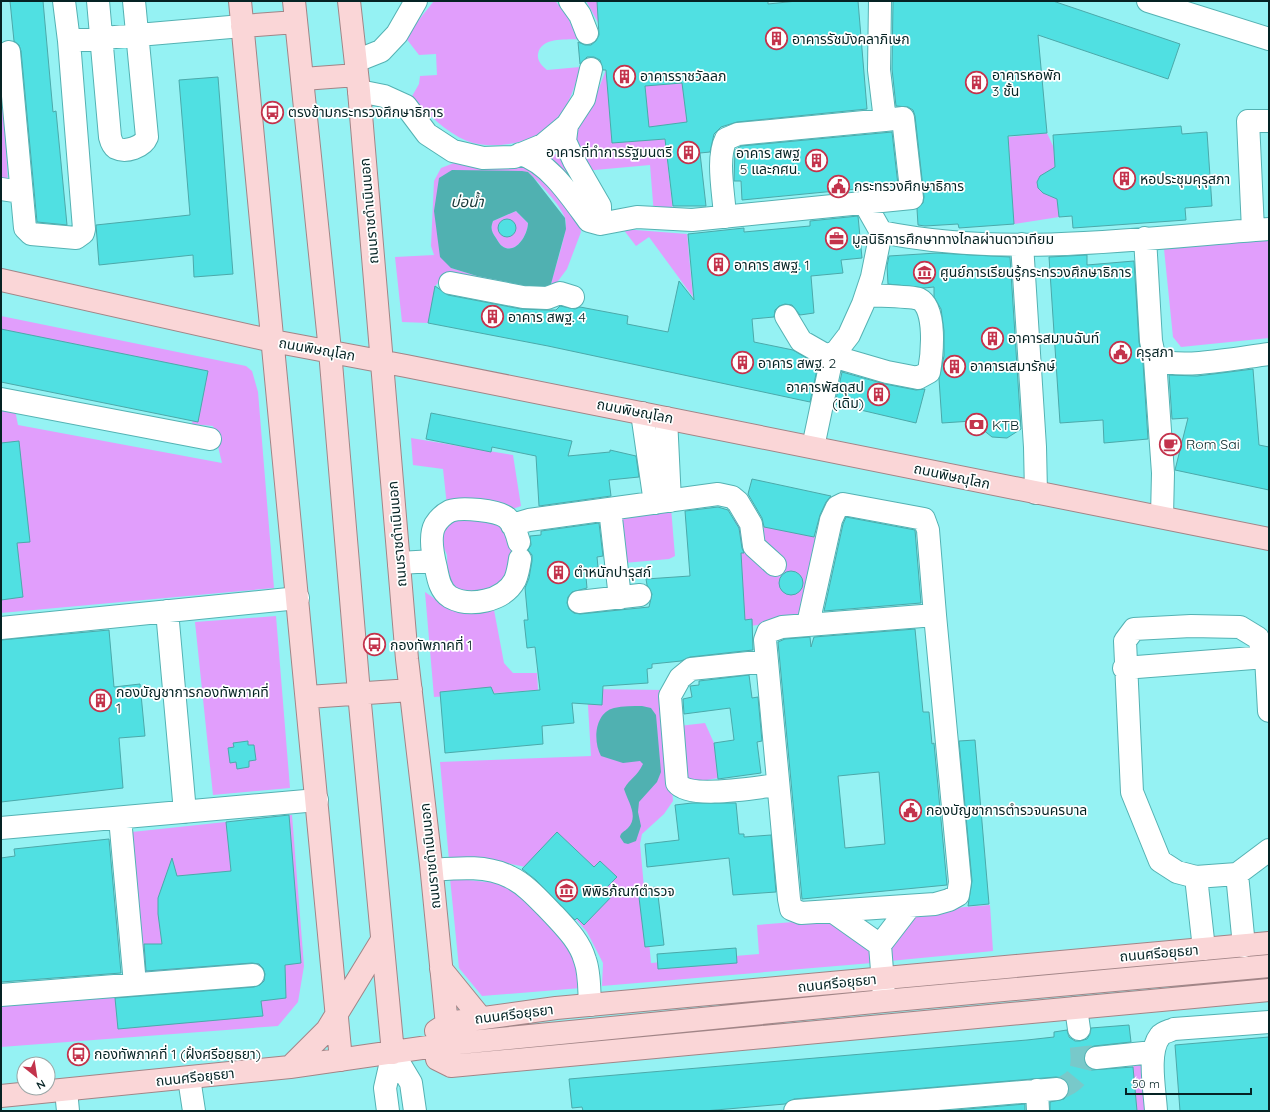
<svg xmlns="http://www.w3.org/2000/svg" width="1270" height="1112" viewBox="0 0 1270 1112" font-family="Quicksand,'Noto Sans Thai',sans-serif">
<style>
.green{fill:#e19efc;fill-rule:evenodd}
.water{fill:#50b1b1;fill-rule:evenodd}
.pier{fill:#95f2f3}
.building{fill:#50e0e2;stroke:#4ba9aa;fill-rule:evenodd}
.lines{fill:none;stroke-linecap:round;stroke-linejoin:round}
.minor-tunnel{stroke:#78c9ca;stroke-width:22;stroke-dasharray:22 11;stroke-linecap:butt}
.minor-casing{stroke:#54b2b3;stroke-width:24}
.major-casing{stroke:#a28587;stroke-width:24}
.minor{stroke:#fff;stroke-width:22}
.major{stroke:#fad6d7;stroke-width:22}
.labels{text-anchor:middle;stroke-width:3.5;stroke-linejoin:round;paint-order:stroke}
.poi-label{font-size:14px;fill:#052324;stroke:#fff;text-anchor:start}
.street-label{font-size:14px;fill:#052324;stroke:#fff}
.water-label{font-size:15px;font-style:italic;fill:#173535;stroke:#fff}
</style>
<rect width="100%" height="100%" fill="#95f2f3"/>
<!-- green -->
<path class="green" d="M434 1H555L557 3 568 18 578 39C564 40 541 37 538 54 537 61 542 66 547 70L580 67C571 107 553 137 509 144 495 146 480 146 467 141 445 132 428 113 411 98L419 84 420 76 437 75 436 54 419 55 405 37Z
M586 1H597L600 26Z
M1 63 8 182H1Z
M660 65 662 85 682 83 687 122 663 125 673 211 654 215 650 165 584 171 574 136 595 98 606 70 612 143 650 140 643 67Z
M1047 133 1054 148 1055 171C1030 172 1032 197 1057 195L1059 217 1014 224 1008 137Z
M559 153 576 186 548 161 550 156Z
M454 163 531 166 542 174 579 222 581 232 567 269 552 289 545 293 448 273 435 286 428 323 402 322 395 257 434 255 431 246 434 181 441 168ZM528 172C539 183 560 204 565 218 569 229 554 270 551 284L542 289 477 276 451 268Z
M516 211 528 223C528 234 516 256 502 246 500 245 498 241 496 238 492 232 490 229 493 221Z
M623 229 687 234 693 297 649 237 636 246Z
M1269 239V338L1181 347 1173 337 1164 249Z
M1 316 246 366 252 371 258 392 274 588 1 613V407L15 410 18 425 222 463 213 426 192 424 201 375 1 336Z
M411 438 513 455 521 506 510 510 447 506 443 469 413 465Z
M671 508 675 556 669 559 624 563 621 514Z
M456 517 501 523C517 555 514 556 500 588L464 594 448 583 447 555 442 543V531Z
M731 518 821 538 798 620 741 627Z
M425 592 441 603 471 609 494 610 504 663 513 673H537L538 690 434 697Z
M276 616 290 788 213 795 195 622Z
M587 689 665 690 673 801 664 814 642 834 640 844 651 963 759 954 757 925 832 919 869 948 872 963 602 986 603 963 587 932 531 868 490 860H449L440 762 591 756Z
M705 723 714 743 718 778 690 783 685 778 679 726Z
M292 815 304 966 298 1002 278 1026 1 1047V1002L144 974 132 832Z
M450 878 496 883 518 891 563 933 576 963 581 988 482 996 459 968Z
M990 905 993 951 890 961 889 943 917 911Z
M1132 1057H1139L1145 1069 1149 1111H1137Z"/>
<!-- water -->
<path class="water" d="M452 170 522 171 528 172 533 177 565 218 566 229 551 284 542 289 477 276 451 268 440 257 434 211 439 178ZM516 211 528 223C528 234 516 256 502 246 500 245 498 241 496 238 492 232 490 229 493 221Z
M642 706 651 708 656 715 661 772 657 782 639 802 638 812 641 826 636 841 628 844 624 843 620 837C621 832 624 832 628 828 639 816 628 802 624 789 630 778 637 777 643 764L640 761 623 763 601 756C593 742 594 713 614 708 623 706 633 706 642 706Z"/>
<!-- pier -->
<path class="pier" d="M1257 1H1269V16L1247 8Z"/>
<!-- building -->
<path class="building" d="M10 1H43L53 112 56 111 67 225 37 222 21 51 19 45 14 41Z
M597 1H768V4L797 1H858L867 109 737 122 721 127 714 134 710 152 700 153 706 206H673L665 139 612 143 606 70H603L600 60 594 57H587L580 64 578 42 585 45H591L596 41 599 35ZM682 83 687 122 649 127 645 86Z
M893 1H1053L1180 44 1168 79 1038 35 1047 133 1008 136 1014 224 959 228 958 224 925 226 918 225 917 209 923 203 924 197 915 116 913 110 908 107 896 106 892 69Z
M218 77 233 274 194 277 193 255 99 265 96 225 190 215 179 80Z
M1181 126 1182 134 1207 132 1212 206 1185 208 1186 220 1073 228 1072 216 1059 217 1057 199 1043 193 1038 188 1037 182 1040 176 1055 167 1053 135Z
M892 132 898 185 742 200 741 181H734L735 150 741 146Z
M858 216 862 258 841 260 843 273 811 276 814 313 800 315 792 305 785 304 779 306 775 310 774 317 752 319 754 342 793 350 818 365 810 402 548 346 428 323 435 286 448 295 521 309 546 310H556L560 306 575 309 580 307 628 316 627 324 668 332 679 281 694 300 688 234 744 228V232L810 226V221Z
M498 228a9 9 0 1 1 18 0a9 9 0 1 1-18 0Z
M937 253 1010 257 1021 429 1007 438 992 437 972 421 942 423 939 379 944 356V331L941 309 934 297V287L924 288 888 284 887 266 889 256Z
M1087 255V265L1134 261 1139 342 1143 362 1148 439 1104 443 1103 420 1060 423 1049 257Z
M1 329 208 371 198 422 1 382Z
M1253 369 1259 445 1269 447V490L1175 470 1188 418 1172 419 1169 375 1197 376Z
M842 372 885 384 916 390 925 389 916 423 835 404Z
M431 413 572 441 568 456 610 452V450L636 456 639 477 609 480 611 496 539 506 536 456 492 447 491 452 426 439Z
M19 441 30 542 17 543 23 597 1 600V443Z
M752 479 831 496 826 502 820 515 814 537 764 527 762 518 748 494Z
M718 507 728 510 739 528 742 548 744 553H741L745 620 752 619 753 650 690 657 681 661 652 664V668L647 669 648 683 603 686 602 705 572 703 574 723 542 726 543 744 445 753 440 692 491 687 494 694 540 690 535 647 527 648 524 620H528L525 588 529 578 532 561V555L528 550 531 545 530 536 541 535V531L599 523 603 556 597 557 598 567 594 568 595 576 586 577 587 588 572 592 568 597 567 603 569 609 574 613 580 614 649 607 652 594 647 585 646 579 690 576 685 511Z
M846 517 915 530 921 603 824 611 843 524Z
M779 583a12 12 0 1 1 24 0a12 12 0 1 1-24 0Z
M915 629 923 712H929L932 744 934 743 947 885 802 899 778 642 785 639 810 637 811 647 814 637ZM879 772 885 844 845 848 838 776Z
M109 630 114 687 140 684 145 736 119 738 123 788 1 802V640Z
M749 675 752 698 758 697 762 741 757 742 761 773 718 779 714 743 734 740 730 708 684 714 683 699 692 697 690 686 699 685V681Z
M975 740 989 904 968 906 972 881 959 741Z
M248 741V745H254L256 760 249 761V767L237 769 236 762 230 763 228 748 234 747 233 743Z
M692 803H736L739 834H744V837L771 835 776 892 733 895 729 858 647 867 645 844 679 840 675 805Z
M289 815 301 963 285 965 286 998 261 1001 263 1016 118 1029 115 998 254 987 260 985 264 981 265 974 263 968 259 964 252 963 146 971 144 944H162L158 914V898L172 858 177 876 231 871 226 822Z
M557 832 594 867 600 861 617 877 601 893 617 891 584 925 577 918 575 920 536 880 522 869Z
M109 839 121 973 1 982V858L15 856 14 849Z
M657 887 664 945 645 947 638 889Z
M736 948 737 963 658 969 657 954Z
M1129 1025 1131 1042 1094 1046 1089 1048 1085 1053 1084 1059 1086 1065 1091 1070 1133 1067 1137 1111H1050V1102L1064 1099 1068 1094 1069 1088 1067 1082 1062 1078 1056 1077 794 1099 785 1104 704 1111H583L582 1107 572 1108 569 1079 1027 1040 1054 1037V1032L1067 1030 1069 1037 1075 1041H1080L1087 1039 1090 1034 1091 1028Z
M1269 1037V1111H1180L1175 1045Z
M1025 1104V1111H944Z"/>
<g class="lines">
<!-- minor-tunnel -->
<path class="minor-tunnel" d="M1057 1089C1090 1079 1081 1057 1079 1029"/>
<defs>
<path id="minor" d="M64 1 69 41 242 26
M98 1 110 137C111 141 113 146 116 148 126 153 143 147 147 137L134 1
M570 1 580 15 587 33
M1148 1 1269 39
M9 52 25 228 31 234 76 238 83 233 84 229 69 41
M356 61 381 51 397 34 416 1
M359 91 384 96 406 106 427 134 453 151 483 158 514 157 543 145 567 125 584 99 591 69
M520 154C549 162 572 198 589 221L600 224V206L574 161 565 141 567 125
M1 189 21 192
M725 217C724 194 716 159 726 139L738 134 885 120
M600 224 637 217 692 220 912 198 903 118 885 120 879 70 880 1
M1253 230 1248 121H1269
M881 232C1009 258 1140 238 1269 229
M1145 238 1151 341 1155 360C1186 369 1237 358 1269 354
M1022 244 1035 447 1036 493
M450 283 523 297 547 298 560 293 573 297
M786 316 801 341 822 353 887 372 918 378 929 372C932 355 937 308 919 299 911 296 877 296 866 295
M1155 360 1163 473 1162 517
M1 399 210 439
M642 413 655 503
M666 418 670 501
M813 447 832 357 849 335 863 304 872 277 881 232 864 202
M610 509 620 598
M512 525 529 520 718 494 732 497 738 502 751 524 754 546 775 565
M519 542C517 534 513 523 507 518 498 510 461 507 450 511 444 514 438 520 435 525 429 536 433 556 436 568 438 578 440 591 450 597 470 608 504 601 515 580 518 573 519 566 520 559
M399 563 434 561
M579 602 640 595
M167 611 185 812
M935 615 960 882 958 895 949 900 935 904 801 913 791 909 789 899 765 640 768 632 782 627Z
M808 624 831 520 837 507 843 504 924 519 928 530 935 615
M1 628 298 598
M767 661 691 669 680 678 670 696 677 783C690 800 758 787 778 785
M1124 668 1266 657
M1269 711 1266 657 1258 638 1240 627 1191 626 1134 629 1125 641 1132 792 1160 861 1177 872 1196 877 1237 874 1269 850
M120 818 135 984
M1 828 317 800
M432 870C458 868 486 865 510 877 527 885 541 902 554 915 566 928 580 942 585 960 590 973 589 991 590 1005
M1237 874 1244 946
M1196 877 1204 949
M832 911 880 945
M1 995 253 975
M884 996 880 945 910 906
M1076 1008 1079 1029
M393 1053 411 1083 415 1111
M1096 1058 1153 1052
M189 1078 194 1111
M66 1090 68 1111
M1037 1090 1038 1111
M388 1111 385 1088 393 1053
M795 1111 1057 1089
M1156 1111C1155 1091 1147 1052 1160 1036 1163 1032 1170 1031 1174 1029L1269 1022"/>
<path id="major" d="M240 1 341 1060
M294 1 330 351 359 693 393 1053
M349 1 359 91 407 659 431 864 451 1066
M242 26 296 22
M303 79 357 75
M1 280 273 341 406 366 1269 539
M308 697 411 690
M441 969 480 1017
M436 1031 448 1023 556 1008 1269 943
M437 1059 451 1066 1269 990
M290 1067 327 1030 382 940
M1 1096 290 1067 449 1044 884 1001 1269 966"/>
</defs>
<!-- minor casing -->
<use href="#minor" class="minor-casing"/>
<!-- major casing -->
<use href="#major" class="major-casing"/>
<!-- minor -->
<use href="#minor" class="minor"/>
<!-- major -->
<use href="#major" class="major"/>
</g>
<!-- icons -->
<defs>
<symbol id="building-ring" viewBox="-11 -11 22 22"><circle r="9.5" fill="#fff" stroke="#c3334c" stroke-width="1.5"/><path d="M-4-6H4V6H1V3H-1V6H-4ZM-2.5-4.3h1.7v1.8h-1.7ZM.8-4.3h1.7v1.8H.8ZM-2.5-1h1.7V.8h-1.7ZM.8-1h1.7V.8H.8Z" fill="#c3334c"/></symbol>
<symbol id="bus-ring" viewBox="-11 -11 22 22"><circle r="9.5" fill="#fff" stroke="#c3334c" stroke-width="1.5"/><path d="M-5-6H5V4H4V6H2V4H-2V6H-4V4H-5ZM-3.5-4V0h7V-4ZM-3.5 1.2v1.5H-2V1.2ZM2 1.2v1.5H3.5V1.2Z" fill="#c3334c"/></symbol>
<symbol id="civic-ring" viewBox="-11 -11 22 22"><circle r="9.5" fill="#fff" stroke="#c3334c" stroke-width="1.5"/><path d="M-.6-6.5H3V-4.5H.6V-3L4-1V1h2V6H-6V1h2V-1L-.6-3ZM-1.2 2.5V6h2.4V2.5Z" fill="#c3334c"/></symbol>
<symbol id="office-ring" viewBox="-11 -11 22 22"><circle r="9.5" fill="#fff" stroke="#c3334c" stroke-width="1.5"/><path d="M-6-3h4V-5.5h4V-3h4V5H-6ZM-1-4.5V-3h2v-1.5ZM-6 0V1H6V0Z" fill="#c3334c"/></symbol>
<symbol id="museum-ring" viewBox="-11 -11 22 22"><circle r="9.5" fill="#fff" stroke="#c3334c" stroke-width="1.5"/><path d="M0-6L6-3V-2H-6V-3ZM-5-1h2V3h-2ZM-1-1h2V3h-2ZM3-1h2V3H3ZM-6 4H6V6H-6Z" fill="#c3334c"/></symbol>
<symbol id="bank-ring" viewBox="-11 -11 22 22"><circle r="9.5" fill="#fff" stroke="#c3334c" stroke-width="1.5"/><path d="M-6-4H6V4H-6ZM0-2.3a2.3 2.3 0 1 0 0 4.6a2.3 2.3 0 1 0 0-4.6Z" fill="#c3334c"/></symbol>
<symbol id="cafe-ring" viewBox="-11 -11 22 22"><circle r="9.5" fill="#fff" stroke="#c3334c" stroke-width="1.5"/><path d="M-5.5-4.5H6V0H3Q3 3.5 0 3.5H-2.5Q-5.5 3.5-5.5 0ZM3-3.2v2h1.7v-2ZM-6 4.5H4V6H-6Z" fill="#c3334c"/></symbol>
</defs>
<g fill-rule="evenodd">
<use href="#building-ring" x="764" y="26" width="25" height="25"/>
<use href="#building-ring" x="612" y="64" width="25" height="25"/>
<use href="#building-ring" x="964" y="70" width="25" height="25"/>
<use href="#bus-ring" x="260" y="100" width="25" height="25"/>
<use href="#building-ring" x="676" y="140" width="25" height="25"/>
<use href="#building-ring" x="804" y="148" width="25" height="25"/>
<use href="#building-ring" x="1112" y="166" width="25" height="25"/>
<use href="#civic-ring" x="826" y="174" width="25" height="25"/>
<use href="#office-ring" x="824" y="226" width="25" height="25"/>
<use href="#building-ring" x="706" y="252" width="25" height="25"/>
<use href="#museum-ring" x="912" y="260" width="25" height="25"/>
<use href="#building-ring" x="480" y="304" width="25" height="25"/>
<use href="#building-ring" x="980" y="326" width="25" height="25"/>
<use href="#civic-ring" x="1108" y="340" width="25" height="25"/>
<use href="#building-ring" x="730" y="350" width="25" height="25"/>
<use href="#building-ring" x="942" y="354" width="25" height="25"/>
<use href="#building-ring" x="866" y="382" width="25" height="25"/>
<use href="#bank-ring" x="964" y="412" width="25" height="25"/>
<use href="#cafe-ring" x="1158" y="432" width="25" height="25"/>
<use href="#building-ring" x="546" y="560" width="25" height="25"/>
<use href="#bus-ring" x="362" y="632" width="25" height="25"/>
<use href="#building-ring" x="88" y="688" width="25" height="25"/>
<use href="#civic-ring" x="898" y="798" width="25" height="25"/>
<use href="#museum-ring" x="554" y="878" width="25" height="25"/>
<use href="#bus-ring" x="66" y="1042" width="25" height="25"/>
</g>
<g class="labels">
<!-- poi labels -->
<g class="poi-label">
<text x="792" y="44">อาคารรัชมังคลาภิเษก</text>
<text x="992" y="80">อาคารหอพัก<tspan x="992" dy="16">3 ชั้น</tspan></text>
<text x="640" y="81">อาคารราชวัลลภ</text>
<text x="288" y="117">ตรงข้ามกระทรวงศึกษาธิการ</text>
<text x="672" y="157" text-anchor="end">อาคารที่ทำการรัฐมนตรี</text>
<text x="800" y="158" text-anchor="end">อาคาร สพฐ<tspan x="800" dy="16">5 และกศน.</tspan></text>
<text x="1140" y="184">หอประชุมคุรุสภา</text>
<text x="854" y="191">กระทรวงศึกษาธิการ</text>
<text x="852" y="244">มูลนิธิการศึกษาทางไกลผ่านดาวเทียม</text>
<text x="734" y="270">อาคาร สพฐ. 1</text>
<text x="940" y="277">ศูนย์การเรียนรู้กระทรวงศึกษาธิการ</text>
<text x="508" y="322">อาคาร สพฐ. 4</text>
<text x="1008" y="343">อาคารสมานฉันท์</text>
<text x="1136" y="357">คุรุสภา</text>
<text x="758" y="368">อาคาร สพฐ. 2</text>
<text x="970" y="371">อาคารเสมารักษ์</text>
<text x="864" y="392" text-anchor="end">อาคารพัสดุสป<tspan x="864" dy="16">(เดิม)</tspan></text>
<text x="992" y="430">KTB</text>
<text x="1186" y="449">Rom Sai</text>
<text x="574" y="577">ตำหนักปารุสก์</text>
<text x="390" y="650">กองทัพภาคที่ 1</text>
<text x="116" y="697">กองบัญชาการกองทัพภาคที่<tspan x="116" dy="16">1</tspan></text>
<text x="926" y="815">กองบัญชาการตำรวจนครบาล</text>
<text x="582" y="896">พิพิธภ้ณฑ์ตำรวจ</text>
<text x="94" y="1059">กองทัพภาคที่ 1 (ฝั่งศรีอยุธยา)</text>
</g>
<!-- street labels -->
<g class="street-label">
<text transform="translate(369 211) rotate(-95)" y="5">ถนนราชดำเนินนอก</text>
<text transform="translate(317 349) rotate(10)" y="5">ถนนพิษณุโลก</text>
<text transform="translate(635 411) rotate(11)" y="5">ถนนพิษณุโลก</text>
<text transform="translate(952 476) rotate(12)" y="5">ถนนพิษณุโลก</text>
<text transform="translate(397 534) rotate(-95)" y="5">ถนนราชดำเนินนอก</text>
<text transform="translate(430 856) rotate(-96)" y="5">ถนนราชดำเนินนอก</text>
<text transform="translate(1159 953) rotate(-5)" y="5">ถนนศรีอยุธยา</text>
<text transform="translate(837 983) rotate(-6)" y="5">ถนนศรีอยุธยา</text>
<text transform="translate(514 1014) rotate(-7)" y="5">ถนนศรีอยุธยา</text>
<text transform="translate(195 1077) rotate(-6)" y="5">ถนนศรีอยุธยา</text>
</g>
<!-- water labels -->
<g class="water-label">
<text x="467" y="207">บ่อน้ำ</text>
</g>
</g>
<!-- border -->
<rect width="1270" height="1112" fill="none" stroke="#052324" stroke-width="4"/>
<!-- north arrow -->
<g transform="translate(36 1076) rotate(150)"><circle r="19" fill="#ffffff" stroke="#9ba7a7"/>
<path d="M0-3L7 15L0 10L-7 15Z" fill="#c3334c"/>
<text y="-6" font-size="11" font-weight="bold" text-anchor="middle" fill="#052324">N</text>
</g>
<!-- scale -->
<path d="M1126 1088v6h125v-6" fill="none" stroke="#052324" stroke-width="2"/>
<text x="1132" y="1088" font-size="12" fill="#052324" stroke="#ffffff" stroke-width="3" paint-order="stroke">50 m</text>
</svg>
